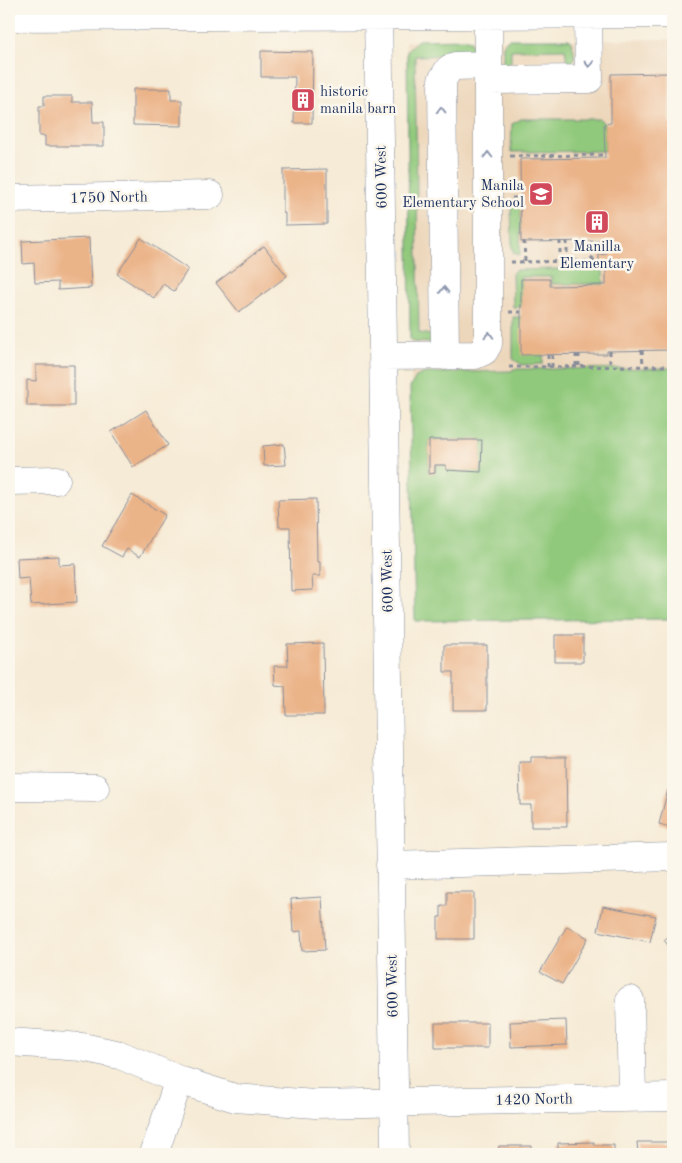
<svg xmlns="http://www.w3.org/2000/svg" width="682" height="1163" viewBox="0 0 682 1163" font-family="'Old Standard TT',serif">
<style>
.built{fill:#edd7bb}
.green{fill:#91c97c;stroke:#567c6d;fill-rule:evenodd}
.building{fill:#ebb388}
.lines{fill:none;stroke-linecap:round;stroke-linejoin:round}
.minor-casing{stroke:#888d9a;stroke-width:29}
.path{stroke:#888d9a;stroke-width:3;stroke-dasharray:4 4;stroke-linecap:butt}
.minor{stroke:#fff;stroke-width:28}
.oneway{stroke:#8d97ae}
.labels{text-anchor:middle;stroke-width:5;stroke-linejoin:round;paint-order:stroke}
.poi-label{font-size:15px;fill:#1b2f5e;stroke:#fbf7ec;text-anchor:start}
.street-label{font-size:15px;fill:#1b2f5e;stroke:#fbf7ec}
</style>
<rect width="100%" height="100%" fill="#fbf7ec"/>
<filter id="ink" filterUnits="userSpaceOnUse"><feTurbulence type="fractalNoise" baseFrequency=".02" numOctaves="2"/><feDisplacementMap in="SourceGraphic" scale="10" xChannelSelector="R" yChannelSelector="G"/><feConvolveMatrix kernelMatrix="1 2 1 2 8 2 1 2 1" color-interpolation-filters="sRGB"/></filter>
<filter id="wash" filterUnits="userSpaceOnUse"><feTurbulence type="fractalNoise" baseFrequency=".0096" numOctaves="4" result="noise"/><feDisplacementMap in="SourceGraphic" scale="20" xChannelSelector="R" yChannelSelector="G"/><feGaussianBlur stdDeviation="1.12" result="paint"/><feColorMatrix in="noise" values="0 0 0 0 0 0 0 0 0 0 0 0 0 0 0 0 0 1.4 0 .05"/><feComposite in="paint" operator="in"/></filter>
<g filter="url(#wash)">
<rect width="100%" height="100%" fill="#f6ebd6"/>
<!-- built -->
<path class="built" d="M673 39V619L415 621 406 41Z"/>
<!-- green -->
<path class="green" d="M467 39 470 40 472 45 471 53 467 55 415 56 419 333 432 335 434 343 413 342 410 340 407 50 418 40Z
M508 39H569C574 46 577 57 571 64L567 63 565 49 511 50V62L506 66 503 64V45Z
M521 119H600L604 124 605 151 511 152 512 124Z
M521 203 520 255 514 253 512 248 511 204Z
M597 268 603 270 604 284H551V277H521V307H513L512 274 515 270Z
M513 317H521L543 355V364L522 365 513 359Z
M673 368V619L415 621 410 387 416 377 424 373 512 371 513 369ZM429 440H482L481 472 446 465H435V473H429Z"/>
<g id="blocks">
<!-- building -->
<path class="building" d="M261 51 313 52 312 123H294L295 77H261Z
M669 73V123H673V350L607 351V354L521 355V279H550V286L606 285V268H599V255L606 254V241L521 242 520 159 605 158 604 124 611 123V74Z
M133 89H171V100H182V126L133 125Z
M44 96H72V102H92L93 122H104V146H45V136H39V106H44Z
M327 169V224L285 225V213H283V170Z
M89 238 91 288 58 290V282L35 283 34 263 23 264 22 241Z
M141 238 188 269 174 291 163 284 154 298 117 274Z
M264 246 287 276 239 312 216 283Z
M36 365H74V406H27V380L36 381Z
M146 410 168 445 133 467 111 432Z
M429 440H482L481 472 446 470V465H435V473L429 474Z
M284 444 286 465 264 466 263 446Z
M132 495 165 515 140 557 127 549 122 557 102 546Z
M316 499 317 562H320V576H312L313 590 291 591 290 527H279L278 500Z
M59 556V565L75 564 77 602 31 605 29 578 18 579 17 558Z
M555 635H583V662H555Z
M323 643 324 715H286L285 686 275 685 274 666H288L287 644Z
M444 645H487V710H453V672H444Z
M531 757H566L567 827H531V805H520L519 762H531Z
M669 786 673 787V828L659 824Z
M447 892H474V939H438V917H441V906H447Z
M322 897 325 950 302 951 301 931 293 932 291 899Z
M603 906 656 916 650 942 598 931Z
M567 926 588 938 562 984 540 972Z
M673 933V952L664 940Z
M566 1020 567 1045 511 1047 510 1022Z
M435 1023H488V1048H435Z
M594 1142V1145H614V1154H558V1143Z
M637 1142H673V1154H638Z
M499 1146H532V1154H498Z"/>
</g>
</g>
<g filter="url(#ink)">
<use href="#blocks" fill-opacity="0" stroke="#888d9a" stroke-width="1"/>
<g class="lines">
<defs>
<path id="minor" d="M378 9 395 1154
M488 16V80L589 79 588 15
M9 17 673 14
M9 199 210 195
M384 356 475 355 484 351 488 344V80
M445 356 442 80 449 69 455 66 488 65
M9 481 56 480
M9 787 95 788
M390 865 673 857
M630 1000 632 1097
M9 1042 82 1047 120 1055 179 1080 235 1098 315 1104 673 1097
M154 1154 179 1080"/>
</defs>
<!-- minor casing -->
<use href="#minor" class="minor-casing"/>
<!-- path -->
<path class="path" d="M510 156 602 155
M512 198H521
M524 241 525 261
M560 241V261
M567 241V261
M591 260 603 241
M511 262 599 261
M509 312H521
M642 350 643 366
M610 351V366
M576 354V367
M579 354V367
M548 355V367
M552 355V367
M509 367 673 366"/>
<!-- minor -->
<use href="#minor" class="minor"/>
</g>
<!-- one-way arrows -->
<defs><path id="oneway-chevron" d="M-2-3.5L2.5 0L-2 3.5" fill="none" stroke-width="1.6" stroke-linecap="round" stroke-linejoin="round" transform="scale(1.25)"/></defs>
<g class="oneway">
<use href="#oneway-chevron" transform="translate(589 64) rotate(89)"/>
<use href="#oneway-chevron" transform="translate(441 110) rotate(-91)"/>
<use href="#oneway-chevron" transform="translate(488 155) rotate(-90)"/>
<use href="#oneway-chevron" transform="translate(444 290) rotate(-91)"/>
<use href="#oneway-chevron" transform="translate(489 335) rotate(-87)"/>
</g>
</g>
<!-- icons -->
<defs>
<symbol id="building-square" viewBox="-11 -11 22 22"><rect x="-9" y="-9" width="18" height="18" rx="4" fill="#d1495b" stroke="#fbf7ec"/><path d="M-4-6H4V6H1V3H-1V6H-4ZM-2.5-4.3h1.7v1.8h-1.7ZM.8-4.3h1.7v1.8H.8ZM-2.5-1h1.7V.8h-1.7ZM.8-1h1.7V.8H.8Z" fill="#fff"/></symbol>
<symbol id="school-square" viewBox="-11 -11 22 22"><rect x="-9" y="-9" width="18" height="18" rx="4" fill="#d1495b" stroke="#fbf7ec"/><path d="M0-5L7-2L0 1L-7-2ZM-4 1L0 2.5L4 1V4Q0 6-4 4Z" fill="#fff"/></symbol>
</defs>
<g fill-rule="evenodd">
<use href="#building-square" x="289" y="86" width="28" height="28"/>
<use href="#school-square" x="527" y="180" width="28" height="28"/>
<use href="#building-square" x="583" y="208" width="28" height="28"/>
</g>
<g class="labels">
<!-- poi labels -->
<g class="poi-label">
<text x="320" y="96">historic<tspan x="320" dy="17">manila barn</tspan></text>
<text x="524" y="190" text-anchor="end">Manila<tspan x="524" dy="17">Elementary School</tspan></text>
<text x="597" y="251" text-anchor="middle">Manilla<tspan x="597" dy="17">Elementary</tspan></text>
</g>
<!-- street labels -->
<g class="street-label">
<text transform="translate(381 177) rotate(-91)" y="5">600 West</text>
<text transform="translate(109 197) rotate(-1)" y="5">1750 North</text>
<text transform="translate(387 581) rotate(-91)" y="5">600 West</text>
<text transform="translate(392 986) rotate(-91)" y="5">600 West</text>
<text transform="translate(534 1099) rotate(-1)" y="5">1420 North</text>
</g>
</g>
<!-- margin -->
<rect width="682" height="1163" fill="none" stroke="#fbf7ec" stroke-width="30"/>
</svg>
